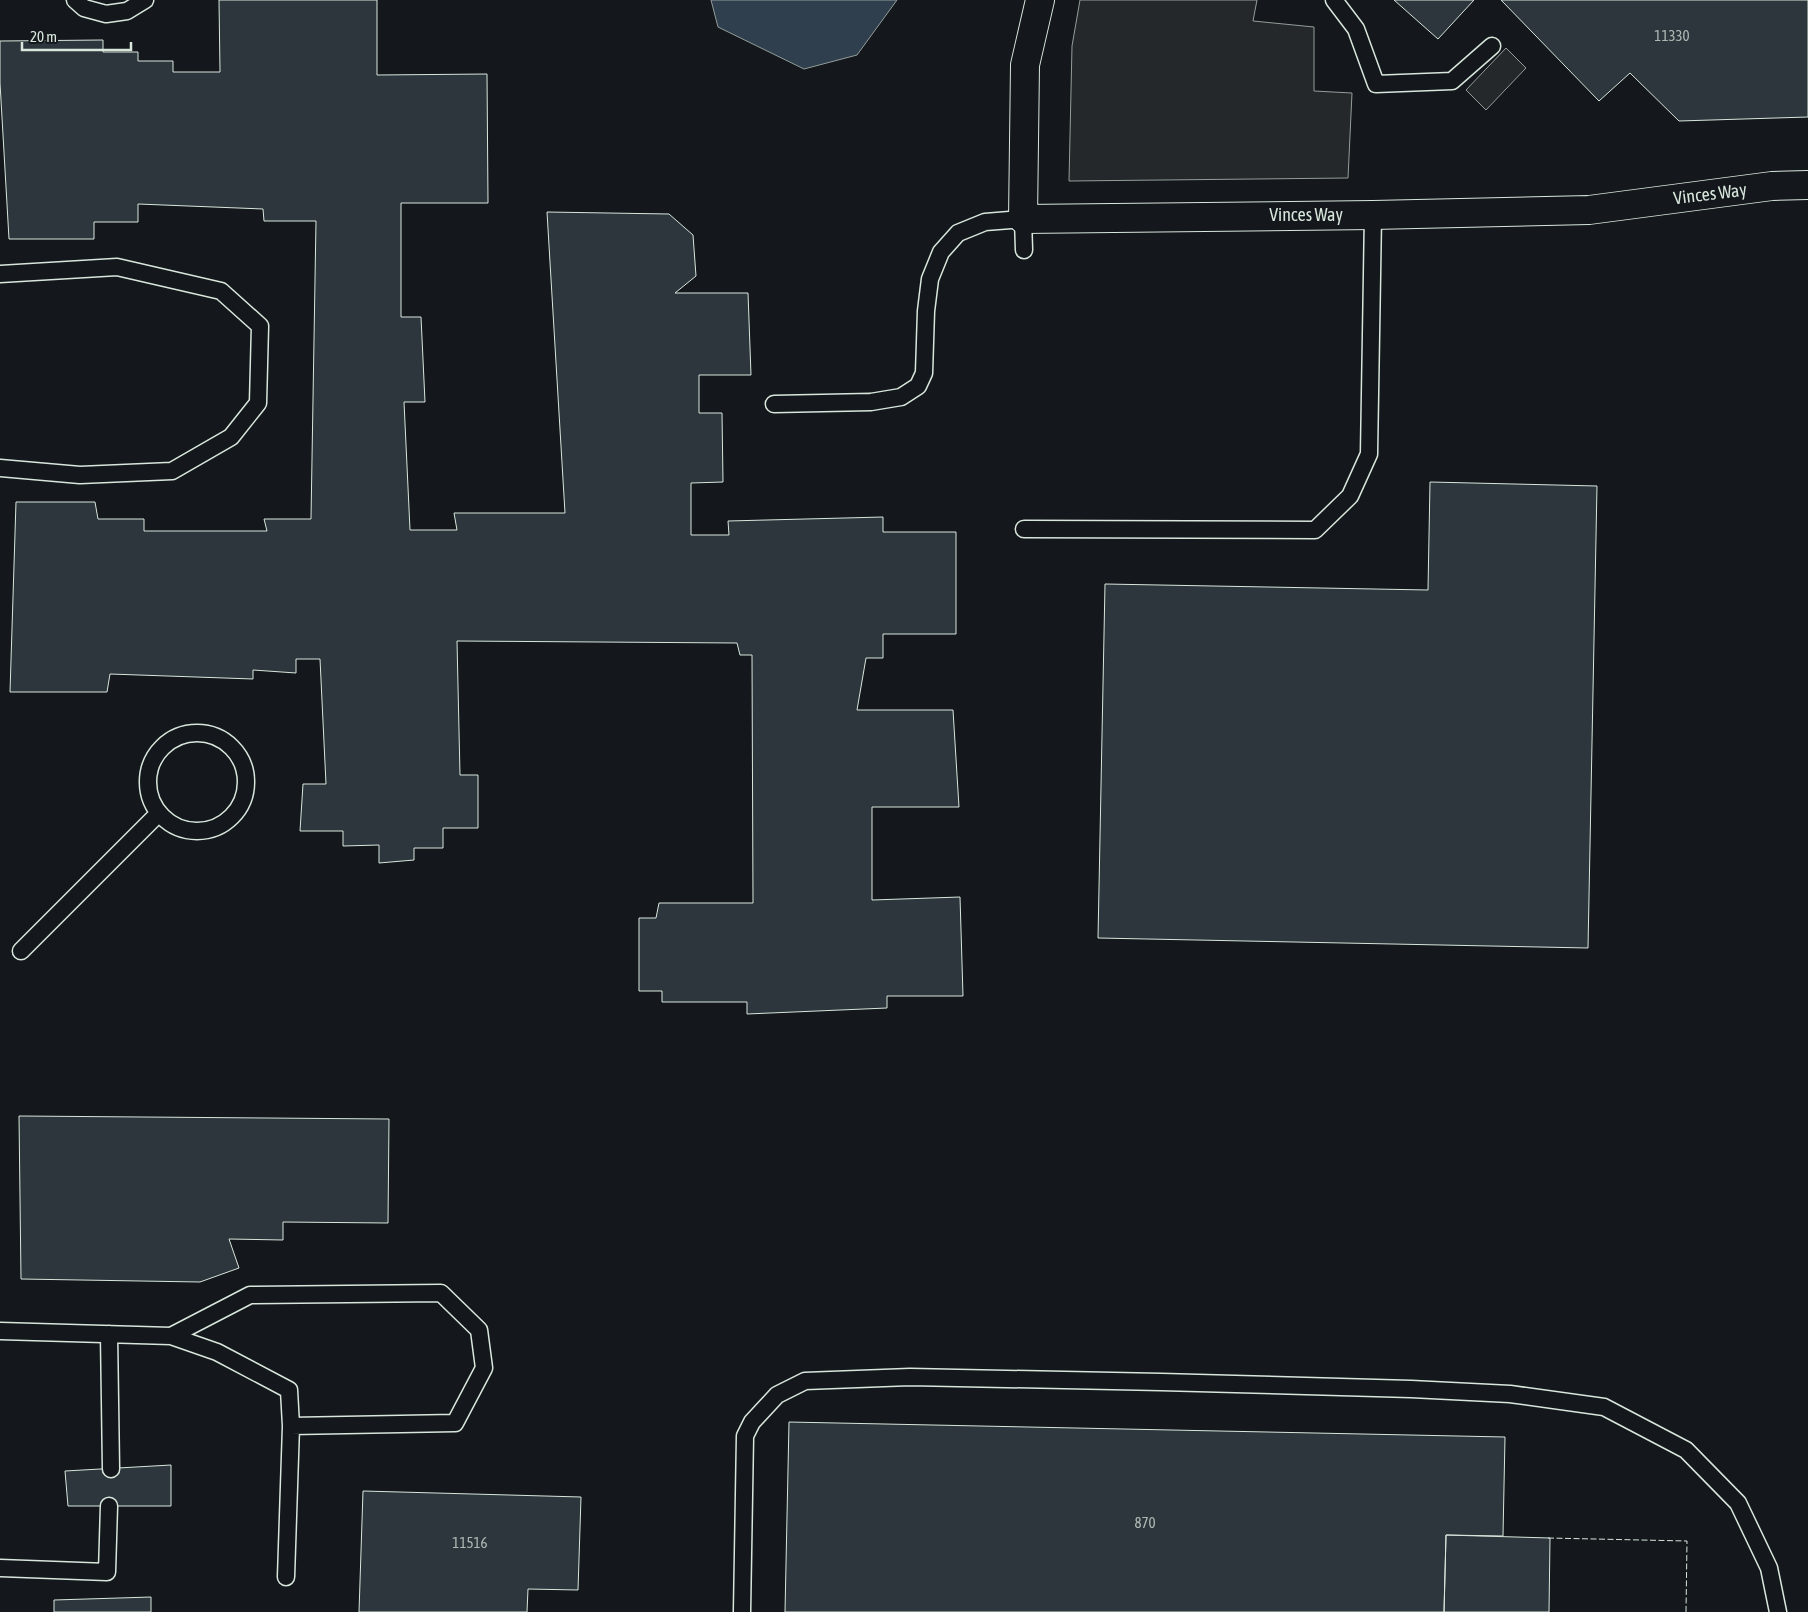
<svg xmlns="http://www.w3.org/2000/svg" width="1808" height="1612" viewBox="0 0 1808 1612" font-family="'Asap Condensed',sans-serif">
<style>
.parking{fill:#24282b;stroke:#939e99}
.water{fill:#2f3f4d;stroke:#939e99}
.building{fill:#2c363c;stroke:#d8e6dc}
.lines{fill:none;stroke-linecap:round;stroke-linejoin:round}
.lane-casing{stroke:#d8e6dc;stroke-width:19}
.street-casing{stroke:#d8e6dc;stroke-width:30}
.lane{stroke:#14181c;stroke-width:16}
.street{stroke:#14181c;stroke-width:28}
.fence{stroke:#d8e6dc;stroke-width:1;stroke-dasharray:6 2.5;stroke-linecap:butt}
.labels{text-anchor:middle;stroke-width:4;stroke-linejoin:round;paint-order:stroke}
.number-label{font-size:15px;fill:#adbab4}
.street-label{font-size:18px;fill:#d8e6dc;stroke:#14181c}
</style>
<rect width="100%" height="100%" fill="#14181c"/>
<!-- parking -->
<path class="parking" d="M1080 0H1257L1253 21 1314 27V91L1352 93 1348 178 1069 181 1072 46Z
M1506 48 1526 68 1486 110 1466 90Z"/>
<!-- water -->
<path class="water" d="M711 0H897L857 55 804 69 718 27Z"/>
<!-- building -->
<path class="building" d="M219 0H377V75L487 74 488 203H401V317H421L425 402H404L410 530H457L454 513H565L547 212 669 214 693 235 696 276 675 293H748L751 375H699V413H722L723 482 691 483V535H729L728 521 883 517V532H956V634H883V658H866L857 710H953L959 807H872V900L960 897 963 996H887V1008L747 1014V1002H662V991H639V918H656L659 903H753L752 655H740L737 643 457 641 460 775H478V828H443V848H414V860L379 863V845L343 846V831H300L303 784H326L320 659H296V673L253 670V679L110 674 107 692H10L16 502H95L98 519H144V531H267L264 519H311L316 221H264L263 209 138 204V222H94V239H9L0 83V41L103 40V52H138V61H173V72H220Z
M1394 0H1474L1438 39Z
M1501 0H1808V117L1679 121 1630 73 1599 101Z
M1430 482 1597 486 1588 948 1098 938 1105 584 1428 590Z
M19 1116 389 1119 388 1223 283 1222V1240L229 1239 239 1268 200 1282 21 1279Z
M789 1422 1505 1437 1503 1536 1446 1535 1444 1612H785Z
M171 1465V1506H68L65 1471Z
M363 1491 581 1497 578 1590 528 1589 527 1612H359Z
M1446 1535 1550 1538 1549 1612H1444Z
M151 1597V1612H54V1600Z"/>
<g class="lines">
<defs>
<path id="lane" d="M75 0 84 8 106 14 127 11 145 0
M1334 0 1356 29 1376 84 1452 81 1492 46
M0 274 117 267 221 291 260 326 258 403 231 437 172 471 80 475 0 468
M774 404 871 402 901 397 918 386 924 373 926 311 930 279 941 252 958 233 985 222 1023 219 1024 250
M1024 529 1315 530 1350 496 1369 454 1373 215
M148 782a49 49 0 1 1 98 0a49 49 0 1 1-98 0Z
M21 951 158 814
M0 1331 171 1336 217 1352 289 1390 291 1426 286 1577
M109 1334 111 1469
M171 1336 250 1295 441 1293 479 1330 484 1368 455 1423 291 1426
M0 1568 107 1572 109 1506
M742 1612 745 1436 752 1422 777 1395 805 1381 910 1377 1161 1382 1411 1389 1510 1394 1604 1407 1686 1450 1738 1503 1769 1568 1778 1612"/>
<path id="street" d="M1040 0 1025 65 1023 219 1373 215 1589 210 1772 186 1808 185"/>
</defs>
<!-- lane casing -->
<use href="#lane" class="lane-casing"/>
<!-- street casing -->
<use href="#street" class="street-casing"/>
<!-- lane -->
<use href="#lane" class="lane"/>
<!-- street -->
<use href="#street" class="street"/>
<!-- fence -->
<path class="fence" d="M1548 1538 1687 1541 1686 1612"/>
</g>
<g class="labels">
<!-- number labels -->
<g class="number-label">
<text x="1672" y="41">11330</text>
<text x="1145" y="1528">870</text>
<text x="470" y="1548">11516</text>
</g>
<!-- street labels -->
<g class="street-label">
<text transform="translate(1710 194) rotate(-7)" y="6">Vinces Way</text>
<text x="1306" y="221">Vinces Way</text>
</g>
</g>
<!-- scale -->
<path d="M22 42v8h109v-8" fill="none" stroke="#d8e6dc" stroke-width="2.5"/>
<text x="30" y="42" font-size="15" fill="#d8e6dc" stroke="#14181c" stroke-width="4" paint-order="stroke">20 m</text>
</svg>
